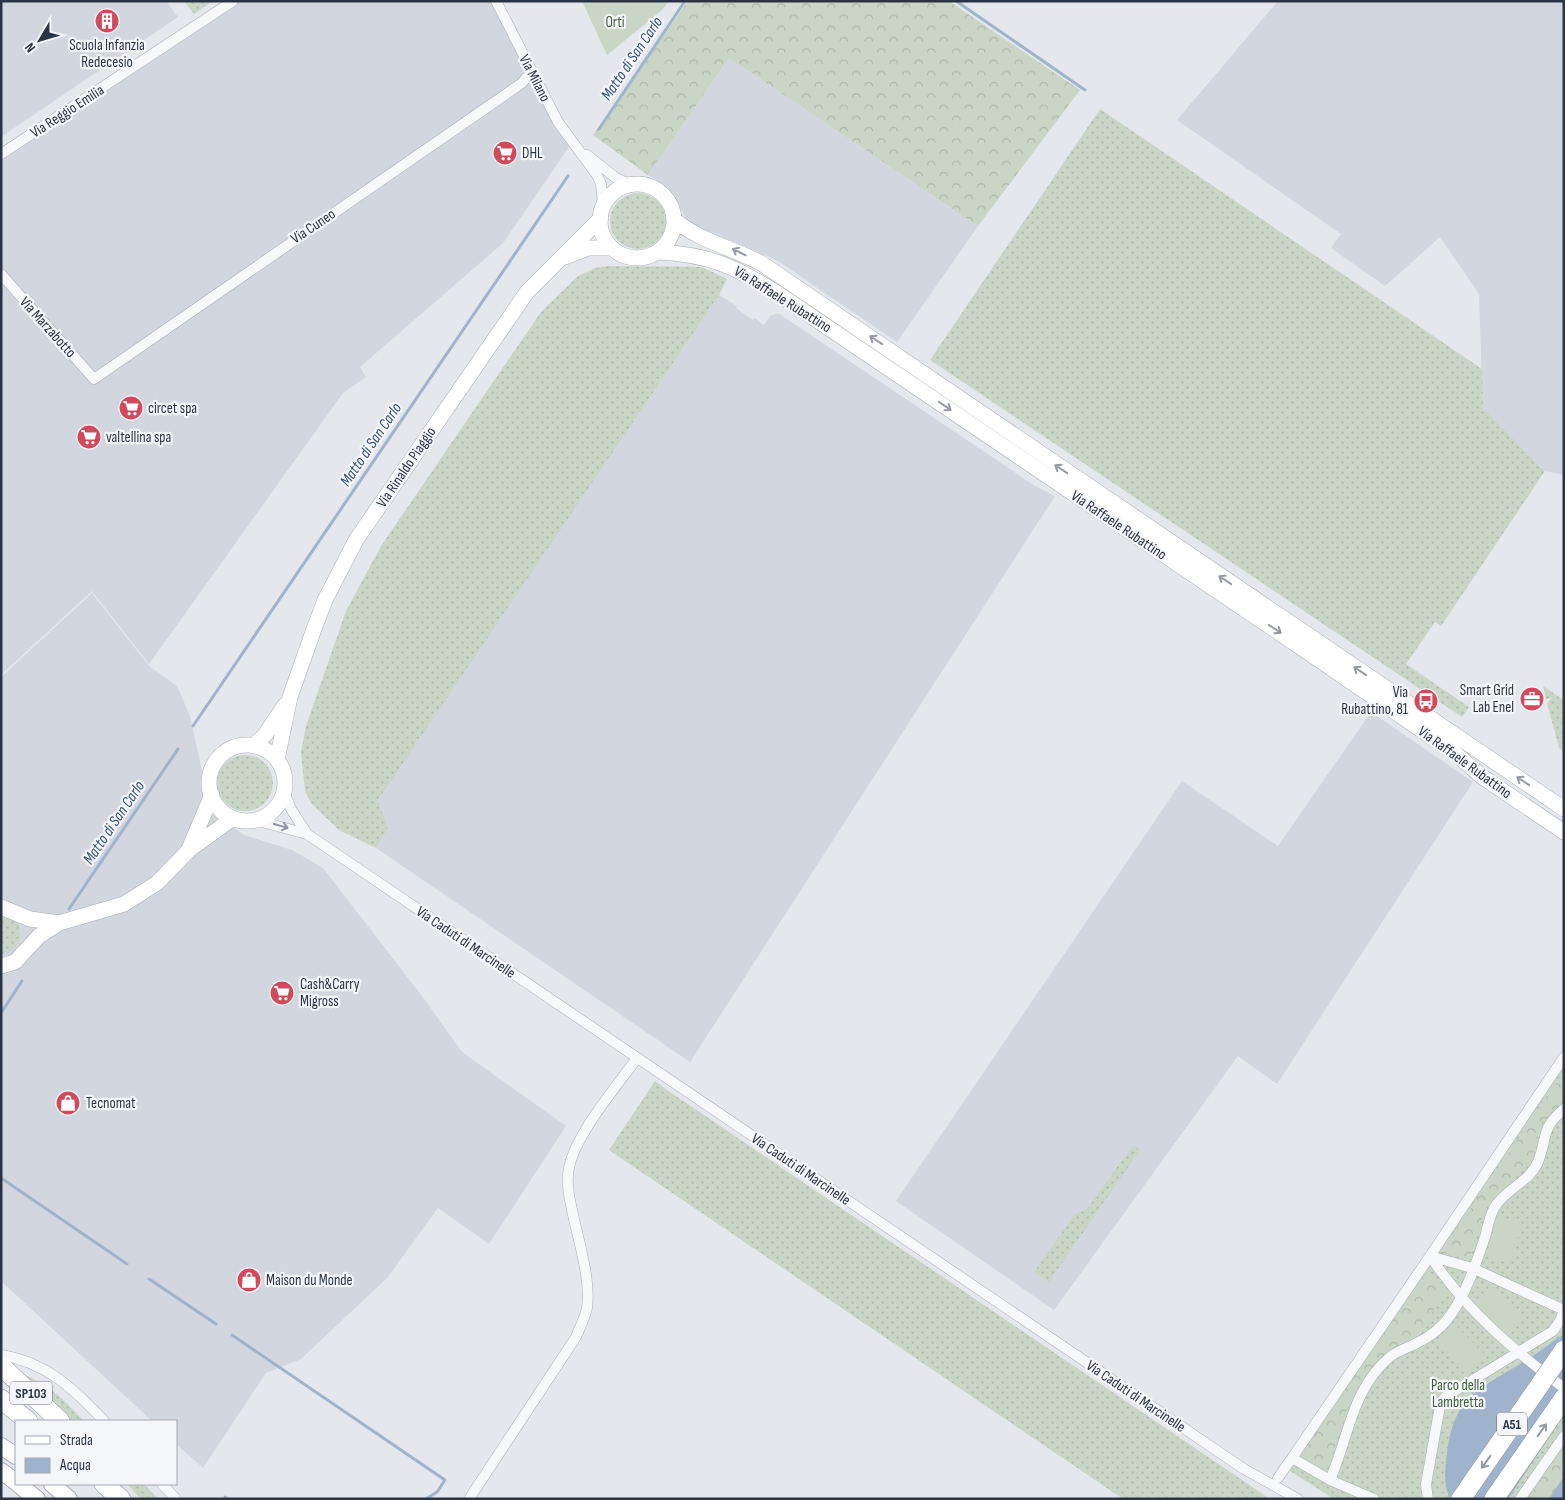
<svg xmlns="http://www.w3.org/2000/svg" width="1565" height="1500" viewBox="0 0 1565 1500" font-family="'Sofia Sans Condensed',sans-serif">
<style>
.built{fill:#d2d6de}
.grass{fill:url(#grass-dots)}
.forest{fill:url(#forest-crowns)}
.garden{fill:#c9d6c5}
.water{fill:#9fb4cc}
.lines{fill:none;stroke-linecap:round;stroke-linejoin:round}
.stream{stroke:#9fb4cc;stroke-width:3}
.street-casing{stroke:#a9aeb7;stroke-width:11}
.secondary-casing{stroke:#a9aeb7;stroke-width:16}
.primary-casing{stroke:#a3abb8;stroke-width:18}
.highway-casing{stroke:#8b94a3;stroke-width:20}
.street{stroke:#f7f8fa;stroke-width:10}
.secondary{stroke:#fff;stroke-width:15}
.primary{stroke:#fff;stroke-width:16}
.highway{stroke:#fff;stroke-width:19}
.highway-bridge-casing{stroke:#8b94a3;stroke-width:20;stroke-linecap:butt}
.highway-bridge{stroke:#fff;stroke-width:19}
.oneway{stroke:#959aa2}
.oneway2{stroke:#9196a0}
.labels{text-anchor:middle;stroke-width:4.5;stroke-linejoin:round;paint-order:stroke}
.shield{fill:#f4f6f9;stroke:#676e7b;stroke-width:1}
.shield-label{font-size:14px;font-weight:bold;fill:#2b3445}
.park-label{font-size:15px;fill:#3f6138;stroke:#f4f6f9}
.poi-label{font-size:15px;fill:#2b3445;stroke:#f4f6f9;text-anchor:start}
.street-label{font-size:15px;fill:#2b3445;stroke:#f4f6f9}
.water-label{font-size:16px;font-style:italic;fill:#34527a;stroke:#f4f6f9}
</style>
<defs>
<pattern id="grass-dots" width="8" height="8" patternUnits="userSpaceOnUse" patternTransform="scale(1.25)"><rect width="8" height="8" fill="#c9d6c5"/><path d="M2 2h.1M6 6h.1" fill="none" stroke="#adb8ab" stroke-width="1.8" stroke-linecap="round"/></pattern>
<pattern id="forest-crowns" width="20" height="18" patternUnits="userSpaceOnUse" patternTransform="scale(1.25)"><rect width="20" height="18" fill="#c9d6c5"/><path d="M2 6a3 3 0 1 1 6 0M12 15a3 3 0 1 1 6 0" fill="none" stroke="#adb8ab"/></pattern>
</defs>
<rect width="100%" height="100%" fill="#e4e7ec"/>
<!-- built -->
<path class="built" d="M1 1H166L178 17 1 137Z
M234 1H496L573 141 503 243 360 367 366 377 343 393 149 664 92 591 1 675V155Z
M1278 1H1564V475L1545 471 1483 408 1479 294 1440 237 1385 286 1331 248 1341 234 1177 120Z
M729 58 978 226 897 342 778 261 688 222 673 194 663 184 648 175Z
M719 295 737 306 736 308 753 320 755 318 764 325 770 316 778 313 1035 486 1055 496 690 1062 376 848 388 829 377 800Z
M92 593 149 666 177 686 190 716 205 785 216 814 244 835 292 850 323 868 425 1000 462 1052 566 1126 489 1244 438 1208 387 1278 301 1359 266 1373 203 1468 176 1444V1421H152L1 1281V677Z
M1371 712 1473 782 1277 1084 1238 1056 1054 1310 896 1201 1182 781 1278 846Z"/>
<!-- grass -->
<path class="grass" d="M184 1H213L194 14Z
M1100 109 1482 369 1483 408 1545 471 1441 626 1435 622 1406 664 1469 707 1462 717 930 360Z
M610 221a28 28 0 1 1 56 0a28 28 0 1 1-56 0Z
M608 266 702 267 727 279 719 295 378 800 388 829 376 848 339 830 311 803 305 791 301 752 306 726 346 611 381 546 541 312 578 276 595 268Z
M1543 686 1564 700V751L1559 748 1547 703 1552 698 1546 699Z
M217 783a28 28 0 1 1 56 0a28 28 0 1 1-56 0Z
M1 913 16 920C25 934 19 952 1 954Z
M1564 1054V1499H1334L1282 1466Z
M655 1081 670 1092 1270 1499H1123L609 1150Z
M1133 1145 1140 1150 1049 1282 1034 1272 1075 1214 1087 1209Z
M17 1372C46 1382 64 1399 84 1421H69Z
M127 1484H144L158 1499H141Z"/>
<!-- forest -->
<path class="forest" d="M688 1H949L1080 90 978 226 729 58 648 175 593 135Z
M1564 1071V1099L1543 1121 1537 1133 1536 1151 1528 1163 1492 1198 1483 1215 1469 1260 1441 1252Z
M1427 1271 1444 1292 1420 1334 1390 1350 1365 1375 1347 1409 1326 1474 1296 1458Z
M1564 1446V1476L1549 1499H1527Z"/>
<!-- garden -->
<path class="garden" d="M582 1H669L662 10 607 55Z
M1497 1216 1522 1222 1511 1263 1487 1257Z
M1493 1286 1522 1317 1504 1334 1475 1304Z
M1454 1324 1484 1354 1466 1372 1436 1342Z"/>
<!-- water -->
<path class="water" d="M1564 1334V1415L1508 1499H1450C1443 1484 1445 1470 1447 1454 1454 1397 1476 1391 1520 1364 1535 1355 1549 1344 1564 1334Z
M1564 1476V1499H1549Z"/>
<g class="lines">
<!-- stream -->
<path class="stream" d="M956 1 1085 90
M599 129 685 1
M193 726 568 176
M69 909 178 749
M1 1013 22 981
M1 1178 127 1264
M149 1279 216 1324
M232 1335 445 1480 437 1492 426 1499
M225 1497 227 1499"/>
<defs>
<path id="street" d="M496 1 558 122 597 175 601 184 603 206
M1 154 233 1
M587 155 616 178 632 185
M1 274 94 379 522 83 526 78 533 77
M284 791 291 809 307 834
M255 820 307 834 1244 1469 1298 1499
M1564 1057 1430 1256C1466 1310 1512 1349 1564 1388
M1 1355C46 1362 74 1389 104 1421
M1292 1458 1430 1256 1472 1268 1564 1310
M1278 1478 1292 1458 1330 1480 1374 1499
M1330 1480C1349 1436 1352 1388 1391 1356 1398 1351 1407 1348 1415 1344 1430 1337 1443 1327 1452 1313 1467 1291 1477 1261 1485 1237 1488 1226 1490 1213 1496 1205 1508 1188 1530 1181 1538 1162 1548 1137 1540 1129 1564 1109
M162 1484 176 1499
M469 1499 576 1337C580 1327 585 1318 587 1308 591 1279 578 1239 572 1210 569 1196 566 1182 569 1168 575 1135 617 1086 637 1058
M1428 1499 1426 1484 1440 1406 1445 1397 1553 1331 1561 1319 1564 1309
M1520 1499 1564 1436"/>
<path id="secondary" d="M600 221a37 37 0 1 1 74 0a37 37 0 1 1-74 0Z
M675 220C696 239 734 249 761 263L1564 809
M658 252C708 254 736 267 777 293L1312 655 1455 753 1481 776 1564 832
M565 257 588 248H612
M209 783a38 38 0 1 1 76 0a38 38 0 1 1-76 0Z
M253 746 265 735 285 705
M277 760 290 697 314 629 325 600 356 540 527 292 601 218
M189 849 212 795
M1 907 30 919 59 923 124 904 157 883 189 850 233 818
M1 966 15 962 39 936 59 923"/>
<path id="primary" d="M1 1446 16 1456
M1 1471 16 1482
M18 1484 37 1499
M52 1484 69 1499"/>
<path id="highway" d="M1 1366 60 1421
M1 1399 28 1421
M104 1484 121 1499
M1494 1499 1564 1398"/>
</defs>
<!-- street casing -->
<use href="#street" class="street-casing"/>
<!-- secondary casing -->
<use href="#secondary" class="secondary-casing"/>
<!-- primary casing -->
<use href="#primary" class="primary-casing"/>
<!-- highway casing -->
<use href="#highway" class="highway-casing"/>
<!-- street -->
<use href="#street" class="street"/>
<!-- secondary -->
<use href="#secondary" class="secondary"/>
<!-- primary -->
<use href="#primary" class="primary"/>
<!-- highway -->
<use href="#highway" class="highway"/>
<defs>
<path id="highway-bridge" d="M1461 1499 1564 1350"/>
</defs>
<!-- highway-bridge casing -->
<use href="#highway-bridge" class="highway-bridge-casing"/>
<!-- highway-bridge -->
<use href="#highway-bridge" class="highway-bridge"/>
</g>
<!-- one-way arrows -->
<defs><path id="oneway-shaft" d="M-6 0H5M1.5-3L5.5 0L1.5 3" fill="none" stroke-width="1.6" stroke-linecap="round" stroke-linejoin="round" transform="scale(1.25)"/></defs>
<g class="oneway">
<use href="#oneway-shaft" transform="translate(739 252) rotate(-153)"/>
<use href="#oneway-shaft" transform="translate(876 340) rotate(-146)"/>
<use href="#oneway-shaft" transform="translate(945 406) rotate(35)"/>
<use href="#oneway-shaft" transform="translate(1061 469) rotate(-146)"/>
<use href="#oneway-shaft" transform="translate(1225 580) rotate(-146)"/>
<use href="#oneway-shaft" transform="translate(1275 629) rotate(34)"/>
<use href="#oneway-shaft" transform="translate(1360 671) rotate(-146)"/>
<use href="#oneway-shaft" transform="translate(1523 781) rotate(-146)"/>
<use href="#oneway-shaft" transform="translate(1542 1430) rotate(-55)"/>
<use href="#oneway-shaft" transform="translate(1486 1462) rotate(125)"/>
</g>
<use class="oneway2" href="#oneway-shaft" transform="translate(281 826) rotate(15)"/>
<!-- icons -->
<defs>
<symbol id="building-disc" viewBox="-11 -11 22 22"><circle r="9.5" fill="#d1495b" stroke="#f4f6f9"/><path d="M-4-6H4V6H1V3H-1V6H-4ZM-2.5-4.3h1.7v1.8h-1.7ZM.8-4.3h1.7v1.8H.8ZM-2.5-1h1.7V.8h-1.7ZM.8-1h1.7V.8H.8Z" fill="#fff"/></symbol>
<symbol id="supermarket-disc" viewBox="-11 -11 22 22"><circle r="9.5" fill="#d1495b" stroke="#f4f6f9"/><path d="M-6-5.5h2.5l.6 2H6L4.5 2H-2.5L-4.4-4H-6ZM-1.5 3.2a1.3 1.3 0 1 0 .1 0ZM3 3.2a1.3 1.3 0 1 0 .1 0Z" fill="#fff"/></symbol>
<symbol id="office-disc" viewBox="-11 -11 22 22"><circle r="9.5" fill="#d1495b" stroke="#f4f6f9"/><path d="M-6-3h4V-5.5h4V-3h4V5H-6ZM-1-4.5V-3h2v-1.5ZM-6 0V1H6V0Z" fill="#fff"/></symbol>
<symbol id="bus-disc" viewBox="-11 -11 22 22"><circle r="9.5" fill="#d1495b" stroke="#f4f6f9"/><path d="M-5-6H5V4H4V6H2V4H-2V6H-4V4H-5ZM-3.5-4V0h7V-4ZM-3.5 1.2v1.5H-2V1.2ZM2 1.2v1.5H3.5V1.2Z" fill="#fff"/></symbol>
<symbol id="shop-disc" viewBox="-11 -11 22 22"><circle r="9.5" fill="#d1495b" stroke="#f4f6f9"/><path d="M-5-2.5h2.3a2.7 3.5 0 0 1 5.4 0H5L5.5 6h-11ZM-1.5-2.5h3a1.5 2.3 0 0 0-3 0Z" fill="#fff"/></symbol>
</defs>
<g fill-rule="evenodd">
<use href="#building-disc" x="93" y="7" width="28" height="28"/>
<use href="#supermarket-disc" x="491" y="139" width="28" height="28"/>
<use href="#supermarket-disc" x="117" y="394" width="28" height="28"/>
<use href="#supermarket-disc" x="75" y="423" width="28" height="28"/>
<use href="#office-disc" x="1518" y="685" width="28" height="28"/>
<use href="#bus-disc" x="1412" y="687" width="28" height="28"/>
<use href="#supermarket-disc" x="268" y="979" width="28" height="28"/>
<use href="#shop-disc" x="54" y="1089" width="28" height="28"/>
<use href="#shop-disc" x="235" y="1266" width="28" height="28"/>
</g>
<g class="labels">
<!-- shield labels -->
<g class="shield">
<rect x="10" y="1381.5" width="42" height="23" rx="4"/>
<rect x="1497" y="1412.5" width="30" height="23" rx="4"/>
</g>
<g class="shield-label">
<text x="31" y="1398">SP103</text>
<text x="1512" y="1429">A51</text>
</g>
<!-- park labels -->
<g class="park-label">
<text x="615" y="27">Orti</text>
<text x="1458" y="1390">Parco della<tspan x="1458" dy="17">Lambretta</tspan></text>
</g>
<!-- poi labels -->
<g class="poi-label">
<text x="107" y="50" text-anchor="middle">Scuola Infanzia<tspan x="107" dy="17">Redecesio</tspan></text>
<text x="522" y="158">DHL</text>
<text x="148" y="413">circet spa</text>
<text x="106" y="442">valtellina spa</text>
<text x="1514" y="695" text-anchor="end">Smart Grid<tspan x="1514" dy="17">Lab Enel</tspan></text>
<text x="1408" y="697" text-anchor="end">Via<tspan x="1408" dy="17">Rubattino, 81</tspan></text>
<text x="300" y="989">Cash&amp;Carry<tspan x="300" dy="17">Migross</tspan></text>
<text x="86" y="1108">Tecnomat</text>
<text x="266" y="1285">Maison du Monde</text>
</g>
<!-- street labels -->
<g class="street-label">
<text transform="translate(535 78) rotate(63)" y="5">Via Milano</text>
<text transform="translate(67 111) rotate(-33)" y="5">Via Reggio Emilia</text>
<text transform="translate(313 226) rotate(-34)" y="5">Via Cuneo</text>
<text transform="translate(783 299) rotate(32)" y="5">Via Raffaele Rubattino</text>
<text transform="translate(48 327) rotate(48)" y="5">Via Marzabotto</text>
<text transform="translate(406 467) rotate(-56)" y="5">Via Rinaldo Piaggio</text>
<text transform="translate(1119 525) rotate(34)" y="5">Via Raffaele Rubattino</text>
<text transform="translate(1465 762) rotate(36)" y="5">Via Raffaele Rubattino</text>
<text transform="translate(466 942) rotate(34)" y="5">Via Caduti di Marcinelle</text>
<text transform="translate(801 1169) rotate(34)" y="5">Via Caduti di Marcinelle</text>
<text transform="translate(1136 1396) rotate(34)" y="5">Via Caduti di Marcinelle</text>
</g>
<!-- water labels -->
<g class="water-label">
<text transform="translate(631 58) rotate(-56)" y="6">Matto di San Carlo</text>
<text transform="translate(370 444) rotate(-56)" y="6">Matto di San Carlo</text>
<text transform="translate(113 822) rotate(-56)" y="6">Matto di San Carlo</text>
</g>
</g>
<!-- border -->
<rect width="1565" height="1500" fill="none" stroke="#2b3445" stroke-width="5"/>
<!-- legend -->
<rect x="15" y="1420" width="162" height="65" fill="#f4f6f9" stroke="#a4a8b1"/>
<rect x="25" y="1436" width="25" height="8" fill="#ffffff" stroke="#a4a8b1"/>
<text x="60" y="1445" font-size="15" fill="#2b3445">Strada</text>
<rect x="25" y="1458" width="25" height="15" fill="#9fb4cc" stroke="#a4a8b1"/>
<text x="60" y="1470" font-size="15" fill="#2b3445">Acqua</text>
<!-- north arrow -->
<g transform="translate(40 40) rotate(232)" stroke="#f4f6f9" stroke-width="4" paint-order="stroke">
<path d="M0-4L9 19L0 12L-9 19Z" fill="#2b3445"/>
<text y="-8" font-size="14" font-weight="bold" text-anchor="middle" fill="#2b3445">N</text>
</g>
</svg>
